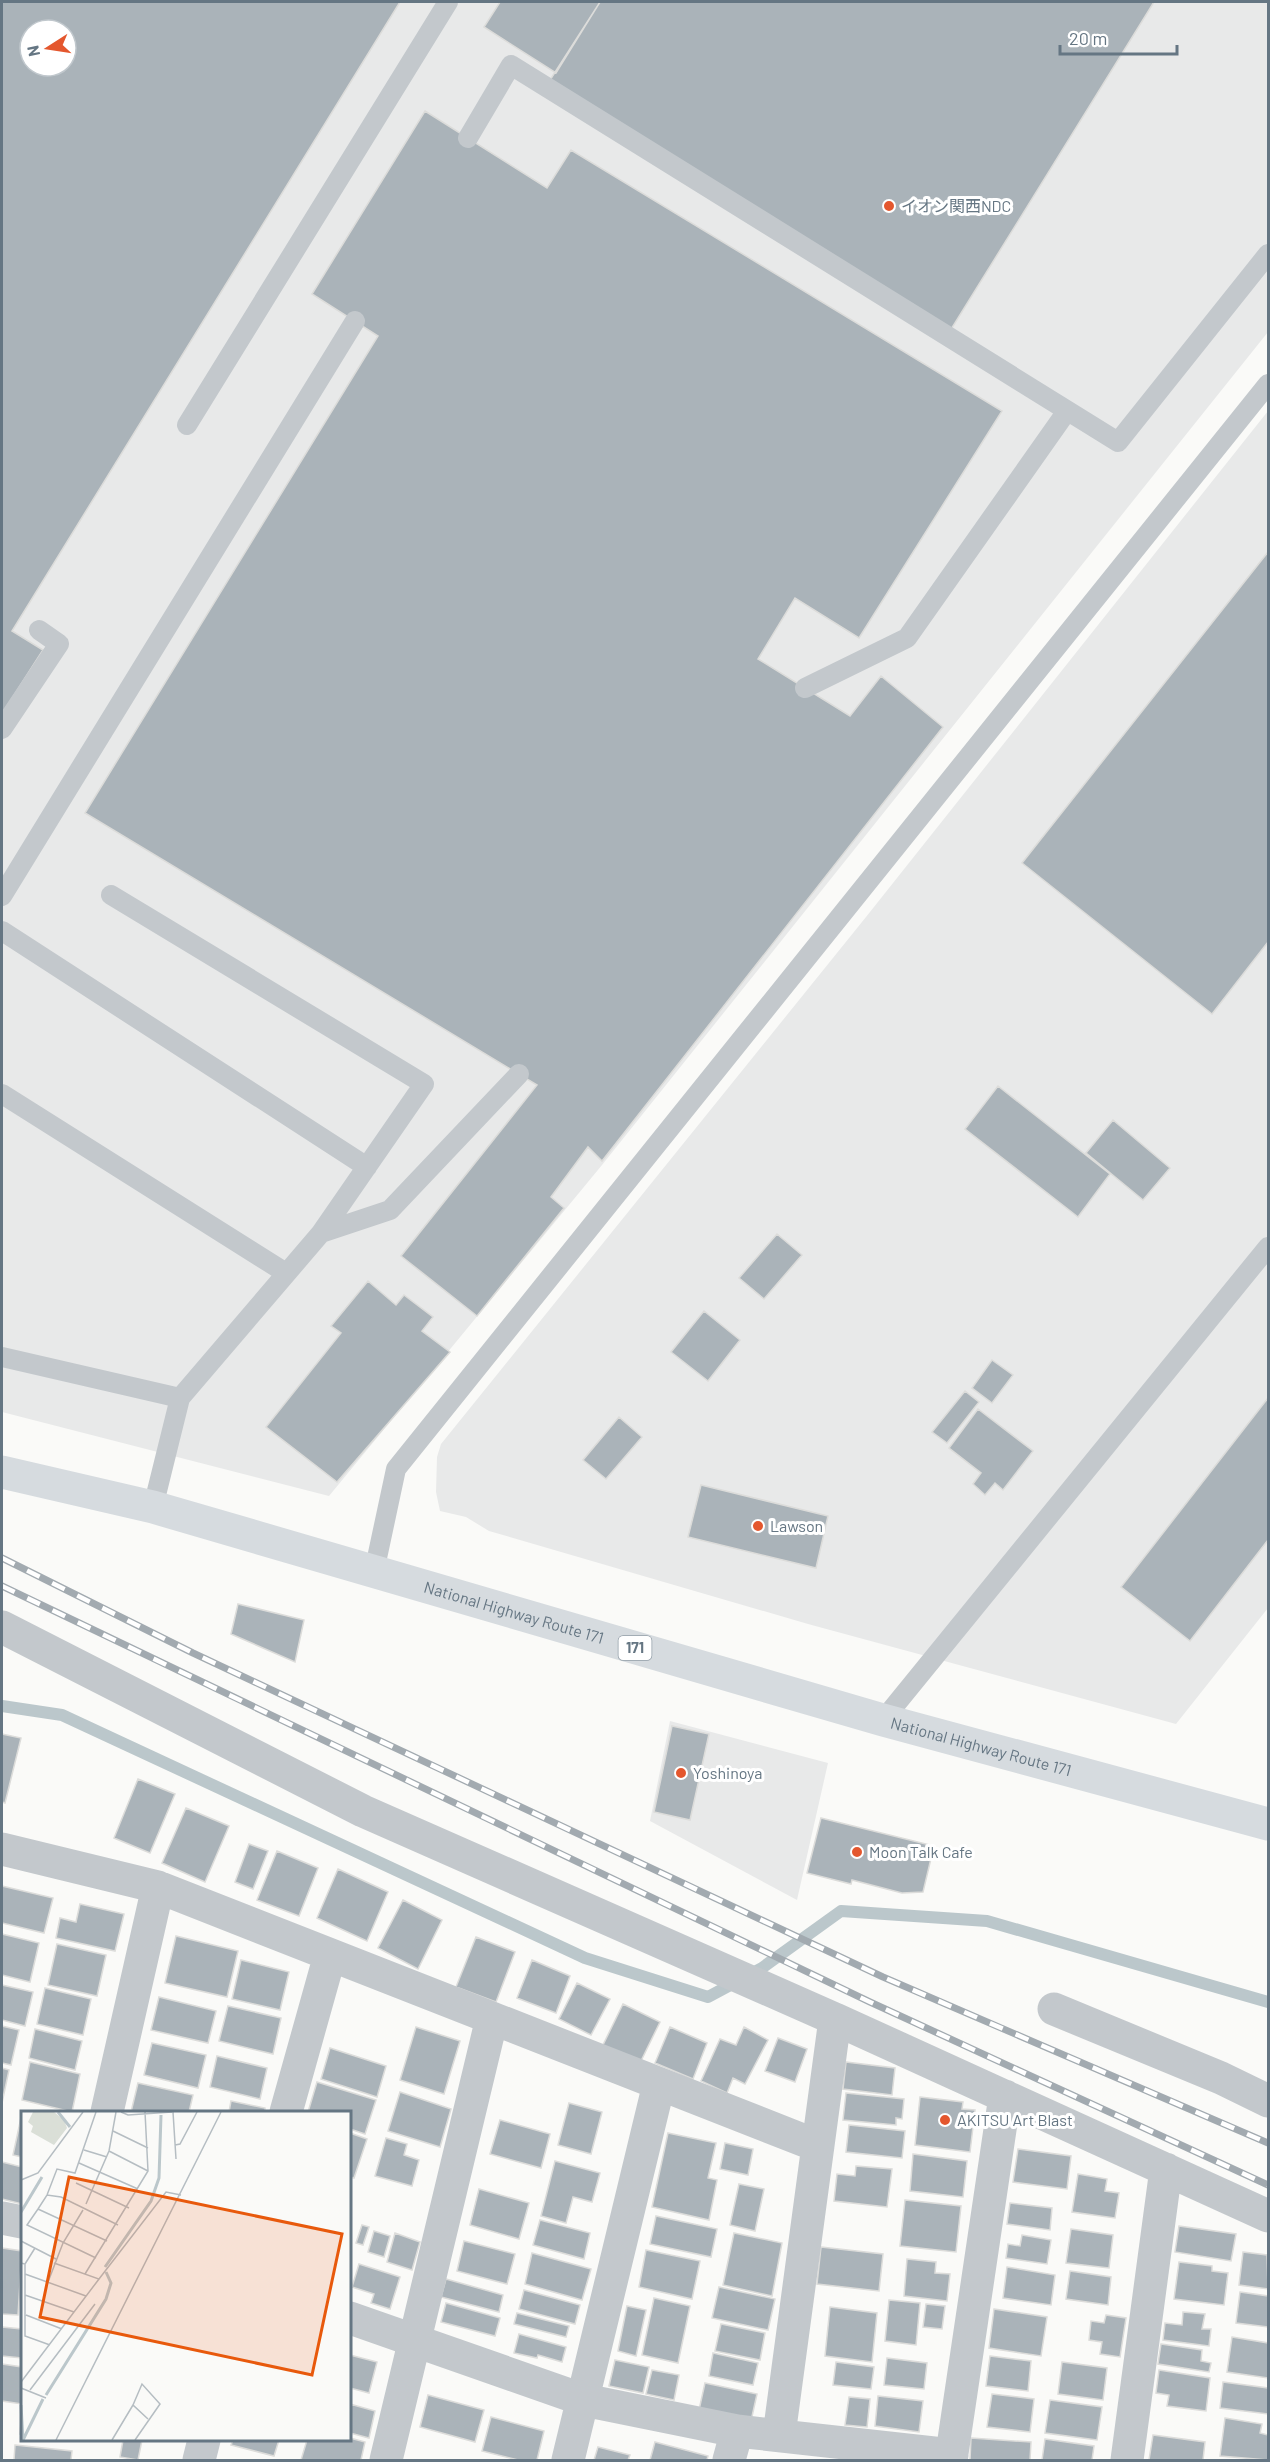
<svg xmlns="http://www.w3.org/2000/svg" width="1270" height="2462" viewBox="0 0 1270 2462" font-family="Barlow,'Noto Sans JP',sans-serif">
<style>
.built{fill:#e8e9e9;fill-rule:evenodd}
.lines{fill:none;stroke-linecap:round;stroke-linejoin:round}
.stream{stroke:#bbc7cb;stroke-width:12}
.building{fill:#aab3b9;stroke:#dcdcda;stroke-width:1.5;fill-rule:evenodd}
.service{stroke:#c3c8cc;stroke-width:20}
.minor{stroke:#c3c8cc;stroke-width:33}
.trunk{stroke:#d6dbdf;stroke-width:33}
.rail-casing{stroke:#a2aab0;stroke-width:7}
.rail{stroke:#fff;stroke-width:4.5;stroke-dasharray:14;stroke-linecap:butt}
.poi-dot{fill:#e4572e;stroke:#fff;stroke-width:2}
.labels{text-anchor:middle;stroke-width:6;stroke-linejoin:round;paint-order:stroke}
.shield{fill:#fff;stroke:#939fa8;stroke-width:1.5}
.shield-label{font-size:15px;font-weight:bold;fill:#657683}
.poi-label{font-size:16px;fill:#657683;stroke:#fff;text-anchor:start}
.street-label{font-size:16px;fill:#657683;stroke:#fff}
.inset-river{fill:none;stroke:#bbc7cb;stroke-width:3}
.inset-road{fill:none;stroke:#b5bdc2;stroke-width:1.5}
.view{fill:#e8590c;fill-opacity:0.15;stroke:#e8590c;stroke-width:3}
.inset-edge{fill:none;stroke:#657683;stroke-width:3}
</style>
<rect width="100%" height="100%" fill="#fafaf8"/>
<!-- built -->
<path class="built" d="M2 2H1268V332L602 1165 329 1496 2 1412ZM30 30H66V66H30Z
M1268 411V1608L1176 1724 808 1624 489 1531 466 1517 440 1511 436 1492 437 1457 441 1444 866 917Z
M670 1721 828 1763 797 1900 650 1821Z"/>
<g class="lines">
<!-- stream -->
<path class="stream" d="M2 1706 62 1715 585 1958 708 1997 762 1968 841 1911 987 1921 1268 2002"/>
</g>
<!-- building -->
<path class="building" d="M2 2H400L12 631 43 650 2 714ZM30 30H66V66H30Z
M500 2H600L556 73 484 27Z
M600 2H1154L950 331 550 80Z
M425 111 547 188 571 150 1002 411 859 638 795 598 758 659 850 716 881 676 943 727 602 1161 588 1147 551 1197 564 1208 477 1316 401 1256 537 1085 85 813 378 336 312 294Z
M1268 552V942L1212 1014 1022 863Z
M998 1086 1110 1174 1078 1217 965 1129Z
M1113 1120 1170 1168 1143 1200 1086 1153Z
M777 1234 802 1255 764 1299 739 1278Z
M368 1281 396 1305 404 1295 433 1317 422 1331 450 1352 337 1482 266 1427 341 1333 331 1326Z
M704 1311 740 1340 708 1381 671 1352Z
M992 1360 1013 1375 992 1403 972 1388Z
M965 1391 979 1402 947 1443 932 1432Z
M1268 1398V1540L1190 1641 1121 1587Z
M978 1409 1033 1451 1003 1490 995 1483 985 1495 973 1484 981 1473 949 1448Z
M619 1417 642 1437 606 1479 583 1460Z
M701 1485 828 1516 816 1568 688 1537Z
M238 1604 304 1620 295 1662 231 1634Z
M672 1726 709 1734 690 1820 654 1812Z
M2 1734 21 1738 5 1803 2 1802Z
M138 1779 175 1794 150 1853 114 1838Z
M186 1808 229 1826 205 1882 162 1863Z
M821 1818 934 1846 923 1892 902 1893 852 1880 851 1884 807 1873Z
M249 1844 268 1851 253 1889 235 1882Z
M277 1851 318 1868 299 1916 257 1900Z
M338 1869 388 1892 367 1941 317 1918Z
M2 1886 53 1898 44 1933 2 1923Z
M403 1900 442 1920 418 1969 378 1948Z
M80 1904 124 1914 115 1951 56 1938 60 1918 76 1922Z
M2 1934 39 1943 30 1982 2 1975Z
M176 1936 238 1951 227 1997 165 1983Z
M476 1937 515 1952 496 2002 456 1987Z
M57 1944 106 1955 97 1996 48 1985Z
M241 1960 289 1972 280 2010 232 1999Z
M532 1960 570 1976 556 2013 517 1998Z
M577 1983 610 1999 591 2035 559 2019Z
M2 1985 33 1992 25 2026 2 2020Z
M45 1988 91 1999 83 2035 37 2024Z
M159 1997 216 2011 208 2043 151 2030Z
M623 2004 660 2022 639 2065 602 2047Z
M228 2006 281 2018 273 2054 219 2041Z
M2 2026 19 2030 11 2065 2 2063Z
M416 2027 460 2041 444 2094 400 2080Z
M670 2027 707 2043 693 2079 655 2063Z
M744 2027 768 2040 745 2084 733 2078 727 2093 701 2081 720 2039 736 2045Z
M35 2029 82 2041 75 2070 29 2058Z
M778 2038 807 2049 795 2082 765 2071Z
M152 2043 206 2055 198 2088 144 2075Z
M330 2048 386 2066 377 2097 321 2079Z
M217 2056 267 2068 260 2099 210 2087Z
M30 2062 80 2074 72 2112 22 2100Z
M846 2062 895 2068 892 2095 843 2089Z
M2 2068 9 2070 2 2103Z
M317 2082 376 2100 365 2134 350 2129V2112H308Z
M138 2083 193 2095 189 2112H131Z
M400 2092 451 2109 440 2147 388 2131Z
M846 2093 904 2099 902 2119 896 2118V2125L843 2120Z
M920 2097 963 2102 962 2109 975 2110 970 2152 915 2145Z
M231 2101 265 2108V2112H229Z
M569 2103 602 2112 591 2154 558 2145Z
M22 2113V2157L13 2155Z
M500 2120 550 2134 541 2168 490 2154Z
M849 2125 905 2131 902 2158 846 2152Z
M350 2133 367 2139 354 2178 350 2177Z
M668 2133 716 2143 708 2178 717 2180 709 2220 652 2207Z
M386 2138 407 2144 404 2155 419 2160 412 2186 375 2176Z
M725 2143 753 2149 748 2175 720 2169Z
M1018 2149 1071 2156 1067 2189 1013 2182Z
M913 2154 967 2161 963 2197 910 2191Z
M555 2161 600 2173 592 2202 573 2197 566 2223 541 2216Z
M2 2162 22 2167V2204L2 2199Z
M856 2166 892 2169 887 2207 834 2201 837 2174 855 2176Z
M1078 2174 1107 2179 1105 2191 1119 2193 1115 2218 1072 2212Z
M739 2184 764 2189 755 2231 730 2225Z
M479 2189 529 2203 519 2239 470 2225Z
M905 2200 961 2206 956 2252 900 2246Z
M1010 2203 1052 2208 1050 2230 1007 2224Z
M656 2216 717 2229 711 2257 650 2244Z
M540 2220 590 2233 584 2259 533 2245Z
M362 2225 369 2227 363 2245 356 2243Z
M1179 2226 1236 2234 1231 2261 1175 2252Z
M1071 2229 1113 2235 1109 2268 1066 2263Z
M374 2231 390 2236 384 2257 368 2252Z
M395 2233 420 2242 412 2270 387 2262Z
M734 2233 782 2243 772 2296 723 2285Z
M1022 2235 1051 2240 1047 2264 1006 2258 1008 2244 1020 2246Z
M464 2241 515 2254 507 2284 457 2271Z
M821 2247 883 2254 879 2291 817 2284Z
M2 2248 22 2251 18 2315 2 2314Z
M646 2250 700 2261 692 2299 639 2287Z
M1243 2252 1267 2255 1268 2289 1239 2285Z
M532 2253 591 2269 582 2300 525 2284Z
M907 2259 936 2262 935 2273 950 2274 947 2301 904 2296Z
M1179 2262 1212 2266V2271L1228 2273 1224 2305 1174 2299Z
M359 2264 400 2277 390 2309 371 2303 374 2294 352 2287Z
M1007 2267 1055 2275 1051 2305 1003 2298Z
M1070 2271 1111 2277 1108 2305 1066 2299Z
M446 2279 503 2295 499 2312 441 2297Z
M719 2287 775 2299 768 2330 712 2318Z
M524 2290 580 2305 575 2324 519 2309Z
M1240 2292 1268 2296V2327L1236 2323Z
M654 2298 690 2306 678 2363 642 2355Z
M889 2300 920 2303 916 2345 885 2341Z
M446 2303 500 2318 495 2336 441 2322Z
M926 2304 945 2306 942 2329 923 2327Z
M627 2306 646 2310 636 2356 618 2351Z
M830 2307 877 2313 872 2362 825 2356Z
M994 2309 1047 2317 1041 2356 989 2348Z
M1183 2312 1205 2314 1202 2329H1211L1209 2346 1163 2340 1165 2323 1182 2325Z
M517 2313 569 2326 566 2337 514 2324Z
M1106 2315 1126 2318 1120 2357 1100 2354 1102 2342 1089 2340 1091 2321 1104 2323Z
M721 2324 765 2333 760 2360 715 2351Z
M2 2327 22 2329V2358L2 2356Z
M519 2334 566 2347 562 2362 538 2355 537 2358 514 2353Z
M1232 2337 1268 2343V2378L1227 2372Z
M1161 2344 1202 2350 1201 2361 1211 2363 1209 2372 1158 2364Z
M713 2353 758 2363 753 2385 709 2376Z
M350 2355 377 2362 369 2393 350 2388Z
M990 2356 1031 2361 1028 2391 986 2386Z
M887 2358 927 2363 924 2389 884 2385Z
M615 2360 649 2367 643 2393 609 2386Z
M836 2362 874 2367 871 2389 833 2385Z
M1062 2362 1107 2368 1103 2400 1058 2394Z
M2 2364 22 2367V2404L2 2401Z
M652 2370 679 2375 674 2400 646 2394Z
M1159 2370 1210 2378 1206 2411 1167 2406 1169 2395 1156 2393Z
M1223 2382 1268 2388V2414L1220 2408Z
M705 2383 757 2394 751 2421 699 2410Z
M992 2394 1034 2399 1030 2432 987 2427Z
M428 2395 484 2410 475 2442 420 2427Z
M878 2396 923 2401 919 2432 875 2426Z
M849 2397 870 2399 867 2427 845 2425Z
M1050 2400 1102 2407 1097 2440 1045 2433Z
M350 2404 375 2411 369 2438 350 2433Z
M22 2410V2434H20Z
M491 2417 544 2431 537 2460H518L482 2451Z
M1225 2418 1262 2424 1260 2433 1268 2435V2460L1220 2456Z
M1153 2435 1205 2442 1203 2460H1149Z
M350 2438 365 2442 361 2460H301L307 2440H350Z
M971 2438 1031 2442 1030 2460H970Z
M1045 2439 1094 2446 1092 2460H1042Z
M123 2440H142L138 2460 120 2457Z
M233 2440H279L274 2456 231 2445Z
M655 2442 708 2456 707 2460H650Z
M15 2445 72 2451 71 2460H14Z
M598 2447 630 2455 628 2460H594Z"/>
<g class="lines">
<!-- service -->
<path class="service" d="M468 138 511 65 1118 442 1268 254
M187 425 448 2
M805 688 907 638 1067 411
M2 729 59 644 39 630
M111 895 424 1084 321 1233 180 1398
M2 896 355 321
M2 931 367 1167
M2 1094 286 1273
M321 1233 390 1210 519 1074
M2 1357 180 1398 153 1507
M374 1572 396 1469 1268 384
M883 1720 1268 1247"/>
<!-- minor -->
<path class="minor" d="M2 1627 363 1811 835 2019
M2 1849 158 1887 818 2146
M1054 2009 1221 2078 1268 2101
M107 2112 158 1887
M286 2112 330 1955
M2 2218 22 2222
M350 2318 584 2400 737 2431 952 2455
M779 2435 835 2019 1268 2216
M199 2460 204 2440
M386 2460 492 2018
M568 2460 659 2084
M729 2460 737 2431
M951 2460 1005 2096
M1127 2460 1166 2169"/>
<!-- trunk -->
<path class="trunk" id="s1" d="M2 1472 153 1507 883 1720 1268 1824"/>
<defs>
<path id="rail" d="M2 1558 193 1653 883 1977 1268 2143
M2 1586 870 2002 1268 2185"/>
</defs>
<!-- rail casing -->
<use href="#rail" class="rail-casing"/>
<!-- rail -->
<use href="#rail" class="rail"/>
</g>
<!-- markers -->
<g class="poi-dot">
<circle cx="889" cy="206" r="6"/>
<circle cx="758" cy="1526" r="6"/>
<circle cx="681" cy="1773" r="6"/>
<circle cx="857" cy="1852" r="6"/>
<circle cx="945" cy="2120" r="6"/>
</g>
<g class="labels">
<!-- shield labels -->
<rect class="shield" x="618.5" y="1636" width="33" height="24" rx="4.5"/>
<g class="shield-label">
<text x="635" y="1653">171</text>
</g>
<!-- poi labels -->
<g class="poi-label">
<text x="901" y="212">イオン関西NDC</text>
<text x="770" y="1532">Lawson</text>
<text x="693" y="1779">Yoshinoya</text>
<text x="869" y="1858">Moon Talk Cafe</text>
<text x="957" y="2126">AKITSU Art Blast</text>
</g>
<!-- street labels -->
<g class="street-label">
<text dy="6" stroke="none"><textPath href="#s1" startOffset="531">National Highway Route 171</textPath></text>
<text dy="6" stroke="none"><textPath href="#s1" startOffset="1017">National Highway Route 171</textPath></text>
</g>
</g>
<!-- overview -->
<g transform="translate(21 2111)">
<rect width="330" height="330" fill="#fafaf8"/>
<path d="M12 1H33L43 9 46 17 33 34 10 21 12 15 7 11Z" fill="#dadfd7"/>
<path class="inset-river" d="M37 1 49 16M0 101 21 66M84 156 130 90 138 67 140 4M25 284 85 188 90 172 85 161M0 294 2 329M2 329 22 288"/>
<path class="inset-road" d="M100 1 107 4 151 1M152 1 155 48M92 20 127 37M154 34 159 33 176 1M63 39 86 46M88 40 127 60M58 52 117 78M0 69 17 62 62 1M55 72 108 97M26 84 36 58 54 62 75 1M65 93 88 40 95 1M17 98 26 84 40 86 97 114M0 130 35 148M75 147 6 114 17 98 86 130M0 152 4 153V225L29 234M4 153 14 137M4 163 65 185M64 163 127 60 124 1M78 168 145 81 160 84M27 171 42 132 62 99M4 184 53 201M5 204 41 218M0 271 78 168 33 152M0 277 25 287M9 279 74 193M35 329 200 1M91 329 112 294M114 329 139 293 121 273 112 294 127 308"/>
<path class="view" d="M48 66 321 123 291 264 19 206Z"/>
<rect width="330" height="330" class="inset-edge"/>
</g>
<!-- border -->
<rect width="1270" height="2462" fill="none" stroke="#657683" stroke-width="6"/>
<!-- north arrow -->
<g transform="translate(48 48) rotate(258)"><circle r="28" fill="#ffffff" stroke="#c1c8cd" stroke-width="1.5"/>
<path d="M0-4.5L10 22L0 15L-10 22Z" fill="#e4572e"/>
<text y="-9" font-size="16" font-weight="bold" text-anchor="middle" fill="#657683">N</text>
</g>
<!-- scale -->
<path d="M1060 45v9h117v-9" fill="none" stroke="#657683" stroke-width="3"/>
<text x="1069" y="45" font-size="18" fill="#657683" stroke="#ffffff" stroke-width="4.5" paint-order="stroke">20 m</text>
</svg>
